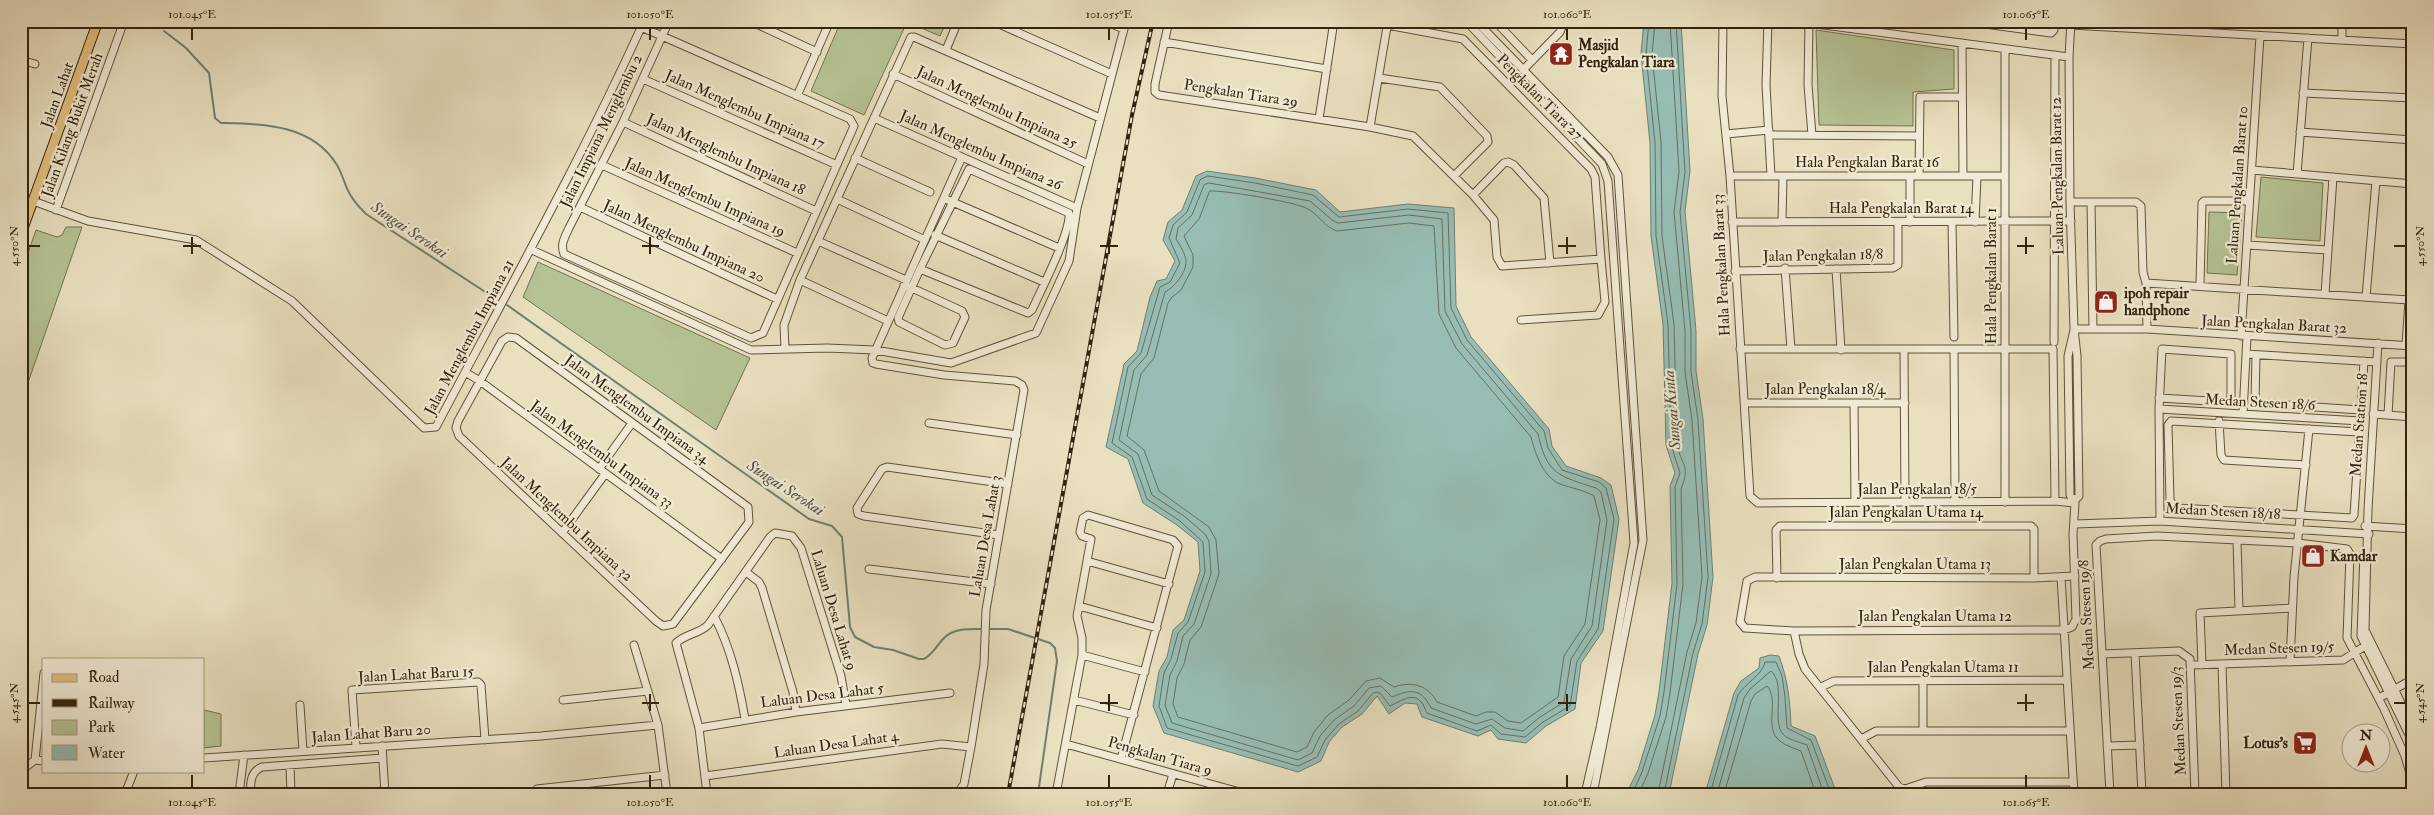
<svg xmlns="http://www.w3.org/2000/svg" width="2434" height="815" viewBox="0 0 2434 815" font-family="'IM FELL Double Pica',serif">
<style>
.green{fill:#b5c293;stroke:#747250}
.water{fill:#97bdb4;stroke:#6f7f71}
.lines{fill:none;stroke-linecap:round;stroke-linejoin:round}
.shore{stroke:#657060;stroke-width:1}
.stream{stroke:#6f7f71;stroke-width:2}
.minor-casing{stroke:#605239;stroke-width:9}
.major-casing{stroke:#33230c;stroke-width:11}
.minor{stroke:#f1ebd6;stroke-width:7}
.major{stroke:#e4c080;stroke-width:9}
.rail-casing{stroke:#33230c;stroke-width:4}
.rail{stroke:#f1ebd6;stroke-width:2;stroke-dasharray:5.5;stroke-linecap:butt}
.ticks{fill:none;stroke:#33230c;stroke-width:2}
.labels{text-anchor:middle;stroke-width:4.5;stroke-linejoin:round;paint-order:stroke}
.poi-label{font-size:15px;font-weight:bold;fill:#33230c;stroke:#f1ebd6;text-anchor:start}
.street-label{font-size:15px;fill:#33230c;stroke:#f1ebd6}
.water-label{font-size:16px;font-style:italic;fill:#51513e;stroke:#f1ebd6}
.neatline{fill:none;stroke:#33230c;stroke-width:2}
.ticks-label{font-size:12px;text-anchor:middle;fill:#33230c}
</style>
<rect width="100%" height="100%" fill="#e9e0c0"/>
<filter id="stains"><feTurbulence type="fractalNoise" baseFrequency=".004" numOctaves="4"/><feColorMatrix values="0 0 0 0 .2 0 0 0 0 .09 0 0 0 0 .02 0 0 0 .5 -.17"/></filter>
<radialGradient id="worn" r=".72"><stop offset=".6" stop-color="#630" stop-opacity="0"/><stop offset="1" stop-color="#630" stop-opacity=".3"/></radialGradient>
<!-- green -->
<path class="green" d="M841 21H947L940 36 907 22 864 115 811 91Z
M1816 30 1954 50V89L1913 92V126L1819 125Z
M2261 177 2323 183 2320 241 2256 237Z
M2209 212 2242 213 2237 275 2207 273Z
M66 227H82L21 403V273L36 230 57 237 62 235Z
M538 262 750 358 716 430 523 297Z
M204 710 221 714V746L204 748Z"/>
<!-- water -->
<path class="water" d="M1644 21H1681L1690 171 1685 211 1696 331V371L1703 419 1713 577 1707 625 1698 654 1669 794H1626L1638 770 1655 715 1659 692 1672 583 1670 486 1675 473 1666 445 1663 324 1651 236 1650 143 1641 54Z
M1207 171 1255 178 1316 190 1340 212 1408 204 1454 208 1456 306 1471 337 1549 429 1552 446 1566 466 1601 478 1611 485 1619 519 1603 631 1581 663 1575 709 1546 726 1526 743 1498 739 1491 730 1478 736 1422 717 1417 704 1405 703 1389 714 1377 696 1362 714 1342 727 1329 742 1321 761 1298 772 1164 733 1153 706 1159 671 1167 657 1173 630 1184 620 1200 571 1198 542 1177 525 1143 503 1128 459 1106 447 1124 364 1137 351 1150 297 1157 281 1166 279 1175 261 1163 240 1168 222 1182 210 1196 176Z
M1770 655 1779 656C1788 680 1790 701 1791 726L1815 736 1837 794H1705L1734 693 1741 681 1759 668 1760 658Z"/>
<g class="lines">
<!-- shore -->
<path class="shore" d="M1208 176 1255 183 1313 195 1339 217 1408 209 1448 213 1451 308 1467 340 1544 431 1548 448 1562 470 1599 482 1606 488 1614 519 1598 629 1577 661 1570 706 1543 722 1525 737 1501 734 1491 725 1477 731 1427 713C1425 710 1424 704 1421 702 1412 691 1398 703 1390 706L1381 694 1377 692 1373 693 1358 711 1339 724 1325 740 1317 757 1298 766 1167 728 1159 706 1164 673 1171 659 1178 633 1188 622 1205 572 1203 542 1180 521 1147 499 1132 457 1112 443 1128 367 1141 353 1160 287 1170 282 1180 263 1169 238 1173 225 1187 212 1200 180Z
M1209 183 1310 201 1332 220 1338 223 1409 215 1442 219 1445 311 1462 344 1538 434C1547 475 1559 476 1596 488L1601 492 1607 520 1592 626 1571 659 1564 702 1540 717 1523 731 1505 728 1492 719 1476 724 1431 708C1421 688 1411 689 1392 697L1381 686 1369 688 1354 706 1334 720 1320 736 1312 753 1298 760 1172 723 1165 705 1170 675 1177 661 1183 636 1194 624 1211 574 1209 541 1205 534 1184 516 1152 495 1138 454 1119 440 1134 370 1147 355 1165 292C1175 287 1190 269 1185 256 1183 250 1179 244 1176 239L1178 228 1192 215 1204 185Z
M1210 191C1224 190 1294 202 1306 208 1318 213 1324 227 1337 231L1409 223 1434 226 1439 314 1456 348 1531 437C1535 453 1543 477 1560 484 1571 488 1584 490 1594 496L1600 520 1585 624 1564 656 1558 697 1521 723 1508 721 1495 712H1486L1476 716 1437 702C1428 685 1412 681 1394 687L1380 678 1366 681 1349 700 1328 715 1314 732 1307 747 1297 752 1178 717 1173 704 1177 678 1184 664 1190 640 1201 627 1219 574 1216 540 1209 527 1159 491 1144 450 1127 436 1141 374 1154 358 1168 303 1171 298 1181 290 1193 267V255L1184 236 1199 219Z
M1632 794 1642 772 1660 716 1664 692 1677 584 1675 487 1680 473 1671 445 1668 324 1656 236 1655 143 1646 55 1649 21
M1639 794 1648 773 1666 717 1670 693 1683 584 1681 489C1691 464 1681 466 1677 444L1674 324 1662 236 1661 142 1652 55 1655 21
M1658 794 1687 652 1696 623 1702 577 1692 420 1685 372V331L1674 212 1679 172 1670 21
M1664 794 1693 653 1702 624 1708 577 1698 420 1691 372V331L1680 212 1685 172 1676 21
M1710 794 1738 695C1746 682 1762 676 1765 662H1776L1782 676 1785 697 1787 728 1811 740 1831 794
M1717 794 1744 698 1750 689 1771 671C1786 684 1772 719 1782 733 1787 740 1800 742 1807 745L1824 794
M1724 794 1751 701 1755 694 1767 686C1780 700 1763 728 1780 741 1786 746 1794 748 1801 751L1816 794"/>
<!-- stream -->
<path class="stream" d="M164 31 186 48 209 73 215 118 221 123C264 124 312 124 337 165 343 175 345 187 351 196 355 203 361 209 366 214L493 297
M507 305 809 519 832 526 842 537 850 627 855 637 874 647 893 650 919 659H924C934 653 936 646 944 638 954 628 969 629 983 629
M987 629H1008L1050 643 1055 648 1057 661 1038 794"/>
<defs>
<path id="minor" d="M750 21 817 52
M992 21 1112 74
M1105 21 1123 29
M1169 21 1155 84V92L1159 95 1370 127
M1466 21 1602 164 1608 181 1634 543 1600 728 1585 794
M1476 21 1608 157 1618 175 1643 540 1593 794
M1495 21 1532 60
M1723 21 1722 96 1730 176 1750 496 1758 503 2055 501 2075 503
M1768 21 1766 85 1771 176
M1793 21 2069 57
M1963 21 2051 33 2054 30V21
M2071 21 2069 57 2070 202 2074 329 2077 356 2079 496 2075 500
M1809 23 1808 85 1812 135
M1387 25 1463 39 1591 169 1595 177 1601 259 1502 266 1497 257 1494 220 1473 195 1413 136 1370 127 1388 21
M2071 25 2413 44
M641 27 662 36 850 119 854 126 763 333 751 338 564 254C560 244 565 237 569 228L623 122 669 21
M2194 32 2195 21
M2342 40V21
M1164 42 1327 69
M1962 43 1963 176
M946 50 958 21
M21 60 35 64
M1523 70 1560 32 1562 27 1560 21
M893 74 1088 164
M1379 78 1440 87 1487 136 1488 142 1454 176
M643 79 837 165
M2303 93 2413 98
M797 96 830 21
M874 118 1077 208
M1319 119 1334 21
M21 121 22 122
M623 122 816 211
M2300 132 2413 140
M1726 134 1769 130
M1769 135 1919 136
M855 158 930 192
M602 165 797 253
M969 169 1069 213C1071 232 1041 290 1032 310L1028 313 920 269Z
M2252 170 2413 184
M2297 174 2308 38
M1730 176H2005
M1919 176 1920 97H1962
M1473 195 1504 163 1508 162 1514 165 1544 198 1550 263
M837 199 925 240
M948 200 1059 248
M33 201 88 221 196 240 292 301 424 428 436 427C507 292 581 160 644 21
M2070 202H2136L2141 206 2143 272 2146 283 2147 329
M2091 202 2093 329
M580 207 777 299
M56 210 124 21
M1732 222 2071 221
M1782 222 1783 176
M1910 222V176
M1952 222 1954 337
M1975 222 1977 176
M935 235 1044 282
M818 241 906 280
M2247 245 2328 250
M532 250 751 350 827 348 875 350 951 363 1036 333 1069 261 1077 208 1126 21
M1785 268 1791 349
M1836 269 1841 350
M1735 271 1893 268 1898 265V222
M800 280 888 321
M2146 283 2409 300
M904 285 912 288 962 311 965 317 953 343 945 345 899 322 898 318 920 269
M2200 285 2202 203 2204 201H2249
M2325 294 2333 177
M2366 297 2376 181
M1521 320 1598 315 1605 302 1601 259
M2074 329H2147L2413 346
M2074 330 2068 356 2070 495 2075 503 2073 534 2076 619 2072 627 2064 630 1794 631 1745 628 1740 622 1747 581 1755 577 2034 578 2075 576
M2241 336 2260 36
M508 337 516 338 748 507 749 522 673 624 663 626 656 621 459 436 456 428 458 421 502 341Z
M2054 342 2055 55
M2378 343 2368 509 2365 630 2413 727
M2406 345 2413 241
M785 349 784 325 800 280 911 37H914L1100 118
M1740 349H2053L2055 501
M1954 349 1955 502
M1904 350 1905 502
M2246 354 2377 362
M2256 355 2255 403 2360 410
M465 372 480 381 722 559
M2159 398 2244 403
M1745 403H1905
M1854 403 1855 502
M2159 409 2360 421
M2243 414 2247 336
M2373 414 2413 417
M2388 415 2391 362H2413
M2219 421 2221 455 2224 460 2306 465
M929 423 1017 435
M2359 432 2171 421 2168 425 2170 500 2173 505 2178 508 2352 518 2354 515 2364 361
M599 469 632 423
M2005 502V49
M2160 521 2159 409 2162 349 2231 354V402
M2075 524 2160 521 2369 534
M2365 526 2413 529
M562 533 605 474
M999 535 864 516 858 514 857 508 882 469 887 467 1008 484
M2237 540 2239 610
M2364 553 2361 636 2413 743
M1087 561 1169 584
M869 569 991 584
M746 572 759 582 762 588 793 692 796 712
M2061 577 2074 794
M1777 578 1776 530 1780 526H2031L2034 529V578
M1079 606 1157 628
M714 616C731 648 739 684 745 719
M1794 631 1799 654 1805 669 1899 787 1905 789 1926 782H2073
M634 645 658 725 667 794
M2135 653 2142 794
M2102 654 2179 651 2190 659 2195 794
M1082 655 1145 672
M2290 661 2294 577 2309 429
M2222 664 2226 794
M2191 665 2343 660 2365 646 2366 642
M2202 665 2200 613 2292 608
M1821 687 1834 681 2067 680
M2379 698 2413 679
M563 700 648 691
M1074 700 1134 715
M300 705 303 751
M699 728 796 712 950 693
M1923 731V681
M1861 739 1876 731H2070
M1066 744 1247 794
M382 746 385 794
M2107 746 2140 745
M356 747 352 690 478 682 481 685 485 740
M204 758 541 736 658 725
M35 760 44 673
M35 760 44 761
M290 765 291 794
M21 767H26L35 760
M705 776 942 744 971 747
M537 789 665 775
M125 794 134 771
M239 794 244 755
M250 794C251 782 250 772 262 767L383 758
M495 794 524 792
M707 794 699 728 676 643C685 634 699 634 708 625L770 537 775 533 792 536 801 548 841 676 846 705
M954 794 959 791 964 784 971 747 984 664 986 610 1024 390 1022 385 1015 381 944 375 876 364 873 363 872 358 962 157
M1056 794 1082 655V638L1077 616 1091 539 1082 536 1080 532 1083 518 1088 515 1173 540 1178 546 1121 759
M1167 794 1173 774
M2110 794 2096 545 2100 541 2106 539 2157 536 2298 543 2347 549 2350 554 2347 638 2384 709 2405 756 2413 784"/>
<path id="major" d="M21 234 98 21"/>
</defs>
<!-- minor casing -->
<use href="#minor" class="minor-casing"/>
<!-- major casing -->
<use href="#major" class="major-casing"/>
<!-- minor -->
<use href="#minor" class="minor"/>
<!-- major -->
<use href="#major" class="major"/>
<defs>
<path id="rail" d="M1008 794 1132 115 1153 21"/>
</defs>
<!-- rail casing -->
<use href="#rail" class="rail-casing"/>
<!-- rail -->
<use href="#rail" class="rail"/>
</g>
<!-- ticks -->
<path class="ticks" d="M192 28V40M650 28V40M1109 28V40M1567 28V40M2026 28V40M192 237V254M650 237V254M1109 237V254M1567 237V254M2026 237V254M28 246H40M183 246H201M642 246H659M1100 246H1118M1558 246H1576M2017 246H2034M2394 246H2406M650 694V711M1109 694V711M1567 694V711M2026 694V711M28 703H40M642 703H659M1100 703H1118M1558 703H1576M2017 703H2034M2394 703H2406M192 775V788M650 775V788M1109 775V788M1567 775V788M2026 775V788"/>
<!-- icons -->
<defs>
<symbol id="temple-square" viewBox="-11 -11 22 22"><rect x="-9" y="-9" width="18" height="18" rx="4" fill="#8f2418" stroke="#f1ebd6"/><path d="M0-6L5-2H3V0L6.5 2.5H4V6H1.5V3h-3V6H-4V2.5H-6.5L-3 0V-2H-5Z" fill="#fff"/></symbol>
<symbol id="shop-square" viewBox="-11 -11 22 22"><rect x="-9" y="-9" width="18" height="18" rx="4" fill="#8f2418" stroke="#f1ebd6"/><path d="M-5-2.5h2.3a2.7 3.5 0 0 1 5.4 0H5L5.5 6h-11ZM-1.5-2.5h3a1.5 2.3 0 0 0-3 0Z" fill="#fff"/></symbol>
<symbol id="supermarket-square" viewBox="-11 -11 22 22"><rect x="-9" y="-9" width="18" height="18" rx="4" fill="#8f2418" stroke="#f1ebd6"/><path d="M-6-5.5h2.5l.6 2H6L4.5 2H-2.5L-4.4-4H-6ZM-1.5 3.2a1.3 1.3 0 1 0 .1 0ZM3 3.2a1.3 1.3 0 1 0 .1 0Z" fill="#fff"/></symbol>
</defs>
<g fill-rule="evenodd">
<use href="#temple-square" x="1547" y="40" width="28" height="28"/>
<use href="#shop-square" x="2092" y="288" width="28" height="28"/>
<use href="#shop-square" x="2299" y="542" width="28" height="28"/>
<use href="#supermarket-square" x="2291" y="729" width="28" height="28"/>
</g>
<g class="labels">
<!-- poi labels -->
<g class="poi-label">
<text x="1578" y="50">Masjid<tspan x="1578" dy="17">Pengkalan Tiara</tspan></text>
<text x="2124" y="298">ipoh repair<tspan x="2124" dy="17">handphone</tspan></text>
<text x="2330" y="561">Kamdar</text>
<text x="2288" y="748" text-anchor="end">Lotus's</text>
</g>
<!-- street labels -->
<g class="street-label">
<text transform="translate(1241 93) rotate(9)" y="5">Pengkalan Tiara 29</text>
<text transform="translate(57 95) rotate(-70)" y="5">Jalan Lahat</text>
<text transform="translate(1540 97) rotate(45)" y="5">Pengkalan Tiara 27</text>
<text transform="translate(997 107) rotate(25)" y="5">Jalan Menglembu Impiana 25</text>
<text transform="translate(745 109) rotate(24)" y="5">Jalan Menglembu Impiana 17</text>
<text transform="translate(72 125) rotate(-70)" y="5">Jalan Kilang Bukit Merah</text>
<text transform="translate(601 131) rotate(-64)" y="5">Jalan Impiana Menglembu 2</text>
<text transform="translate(981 150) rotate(24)" y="5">Jalan Menglembu Impiana 26</text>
<text transform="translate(726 154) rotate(25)" y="5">Jalan Menglembu Impiana 18</text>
<text x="1867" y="167">Hala Pengkalan Barat 16</text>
<text transform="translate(2057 176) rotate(-91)" y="5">Laluan Pengkalan Barat 12</text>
<text transform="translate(2237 185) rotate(-86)" y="5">Laluan Pengkalan Barat 10</text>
<text transform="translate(705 197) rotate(24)" y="5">Jalan Menglembu Impiana 19</text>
<text x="1901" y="213">Hala Pengkalan Barat 14</text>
<text transform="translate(684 241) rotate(25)" y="5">Jalan Menglembu Impiana 20</text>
<text transform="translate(1823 255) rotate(-1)" y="5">Jalan Pengkalan 18/8</text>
<text transform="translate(1721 265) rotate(-93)" y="5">Hala Pengkalan Barat 33</text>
<text transform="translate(1991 276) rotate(-90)" y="5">Hala Pengkalan Barat 1</text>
<text transform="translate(2274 324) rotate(3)" y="5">Jalan Pengkalan Barat 32</text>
<text transform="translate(469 337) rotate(-62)" y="5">Jalan Menglembu Impiana 21</text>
<text x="1825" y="394">Jalan Pengkalan 18/4</text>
<text transform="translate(2260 402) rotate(3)" y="5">Medan Stesen 18/6</text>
<text transform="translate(637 409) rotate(36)" y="5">Jalan Menglembu Impiana 34</text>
<text transform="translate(2359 425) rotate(-86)" y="5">Medan Station 18</text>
<text transform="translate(602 454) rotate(36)" y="5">Jalan Menglembu Impiana 33</text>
<text x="1917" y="494">Jalan Pengkalan 18/5</text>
<text transform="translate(2223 511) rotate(3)" y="5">Medan Stesen 18/18</text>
<text x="1906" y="517">Jalan Pengkalan Utama 14</text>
<text transform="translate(567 519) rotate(43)" y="5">Jalan Menglembu Impiana 32</text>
<text transform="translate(985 536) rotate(-80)" y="5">Laluan Desa Lahat 3</text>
<text x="1915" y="569">Jalan Pengkalan Utama 13</text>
<text transform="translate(834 610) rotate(73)" y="5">Laluan Desa Lahat 9</text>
<text transform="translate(2086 615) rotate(-93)" y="5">Medan Stesen 19/8</text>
<text x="1935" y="621">Jalan Pengkalan Utama 12</text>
<text transform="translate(2279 648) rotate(-2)" y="5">Medan Stesen 19/5</text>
<text x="1943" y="672">Jalan Pengkalan Utama 11</text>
<text transform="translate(416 674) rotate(-3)" y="5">Jalan Lahat Baru 15</text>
<text transform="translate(822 695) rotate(-7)" y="5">Laluan Desa Lahat 5</text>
<text transform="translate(2178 721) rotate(-93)" y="5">Medan Stesen 19/3</text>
<text transform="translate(371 733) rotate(-4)" y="5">Jalan Lahat Baru 20</text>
<text transform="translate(836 744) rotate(-8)" y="5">Laluan Desa Lahat 4</text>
<text transform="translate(1160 756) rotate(16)" y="5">Pengkalan Tiara 9</text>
</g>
<!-- water labels -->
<g class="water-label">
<text transform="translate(410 229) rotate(34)" y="6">Sungai Serokai</text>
<text transform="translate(1671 410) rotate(-95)" y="6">Sungai Kinta</text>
<text transform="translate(786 487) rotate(33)" y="6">Sungai Serokai</text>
</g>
</g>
<!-- margin -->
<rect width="2434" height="815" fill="none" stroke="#e9e0c0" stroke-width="55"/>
<!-- legend -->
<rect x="42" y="658" width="162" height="115" fill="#f1ebd6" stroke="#a59b85"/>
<rect x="52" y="674" width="25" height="8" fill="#e4c080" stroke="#a59b85"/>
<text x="88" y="682" font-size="15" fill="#33230c">Road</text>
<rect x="52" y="699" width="25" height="8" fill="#33230c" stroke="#a59b85"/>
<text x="88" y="708" font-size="15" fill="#33230c">Railway</text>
<rect x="52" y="720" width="25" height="15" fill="#b5c293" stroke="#a59b85"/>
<text x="88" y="732" font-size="15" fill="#33230c">Park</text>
<rect x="52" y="745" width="25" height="15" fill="#97bdb4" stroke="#a59b85"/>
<text x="88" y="758" font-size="15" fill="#33230c">Water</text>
<!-- north arrow -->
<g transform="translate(2366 748)"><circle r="24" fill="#f1ebd6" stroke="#a59b85"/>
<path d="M0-4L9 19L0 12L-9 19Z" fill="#8f2418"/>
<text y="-8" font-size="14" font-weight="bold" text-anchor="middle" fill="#33230c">N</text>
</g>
<rect x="28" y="28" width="2378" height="760" class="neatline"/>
<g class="ticks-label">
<text x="192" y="18">101.045°E</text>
<text x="650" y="18">101.050°E</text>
<text x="1109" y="18">101.055°E</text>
<text x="1567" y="18">101.060°E</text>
<text x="2026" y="18">101.065°E</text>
<text transform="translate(14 246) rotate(-90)" y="4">4.550°N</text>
<text transform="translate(2420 246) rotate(-90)" y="4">4.550°N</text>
<text transform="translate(14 703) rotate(-90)" y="4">4.545°N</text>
<text transform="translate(2420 703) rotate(-90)" y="4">4.545°N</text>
<text x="192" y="806">101.045°E</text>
<text x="650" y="806">101.050°E</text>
<text x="1109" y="806">101.055°E</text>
<text x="1567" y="806">101.060°E</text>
<text x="2026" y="806">101.065°E</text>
</g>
<rect width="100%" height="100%" filter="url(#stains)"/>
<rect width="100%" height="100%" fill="url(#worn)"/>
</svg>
